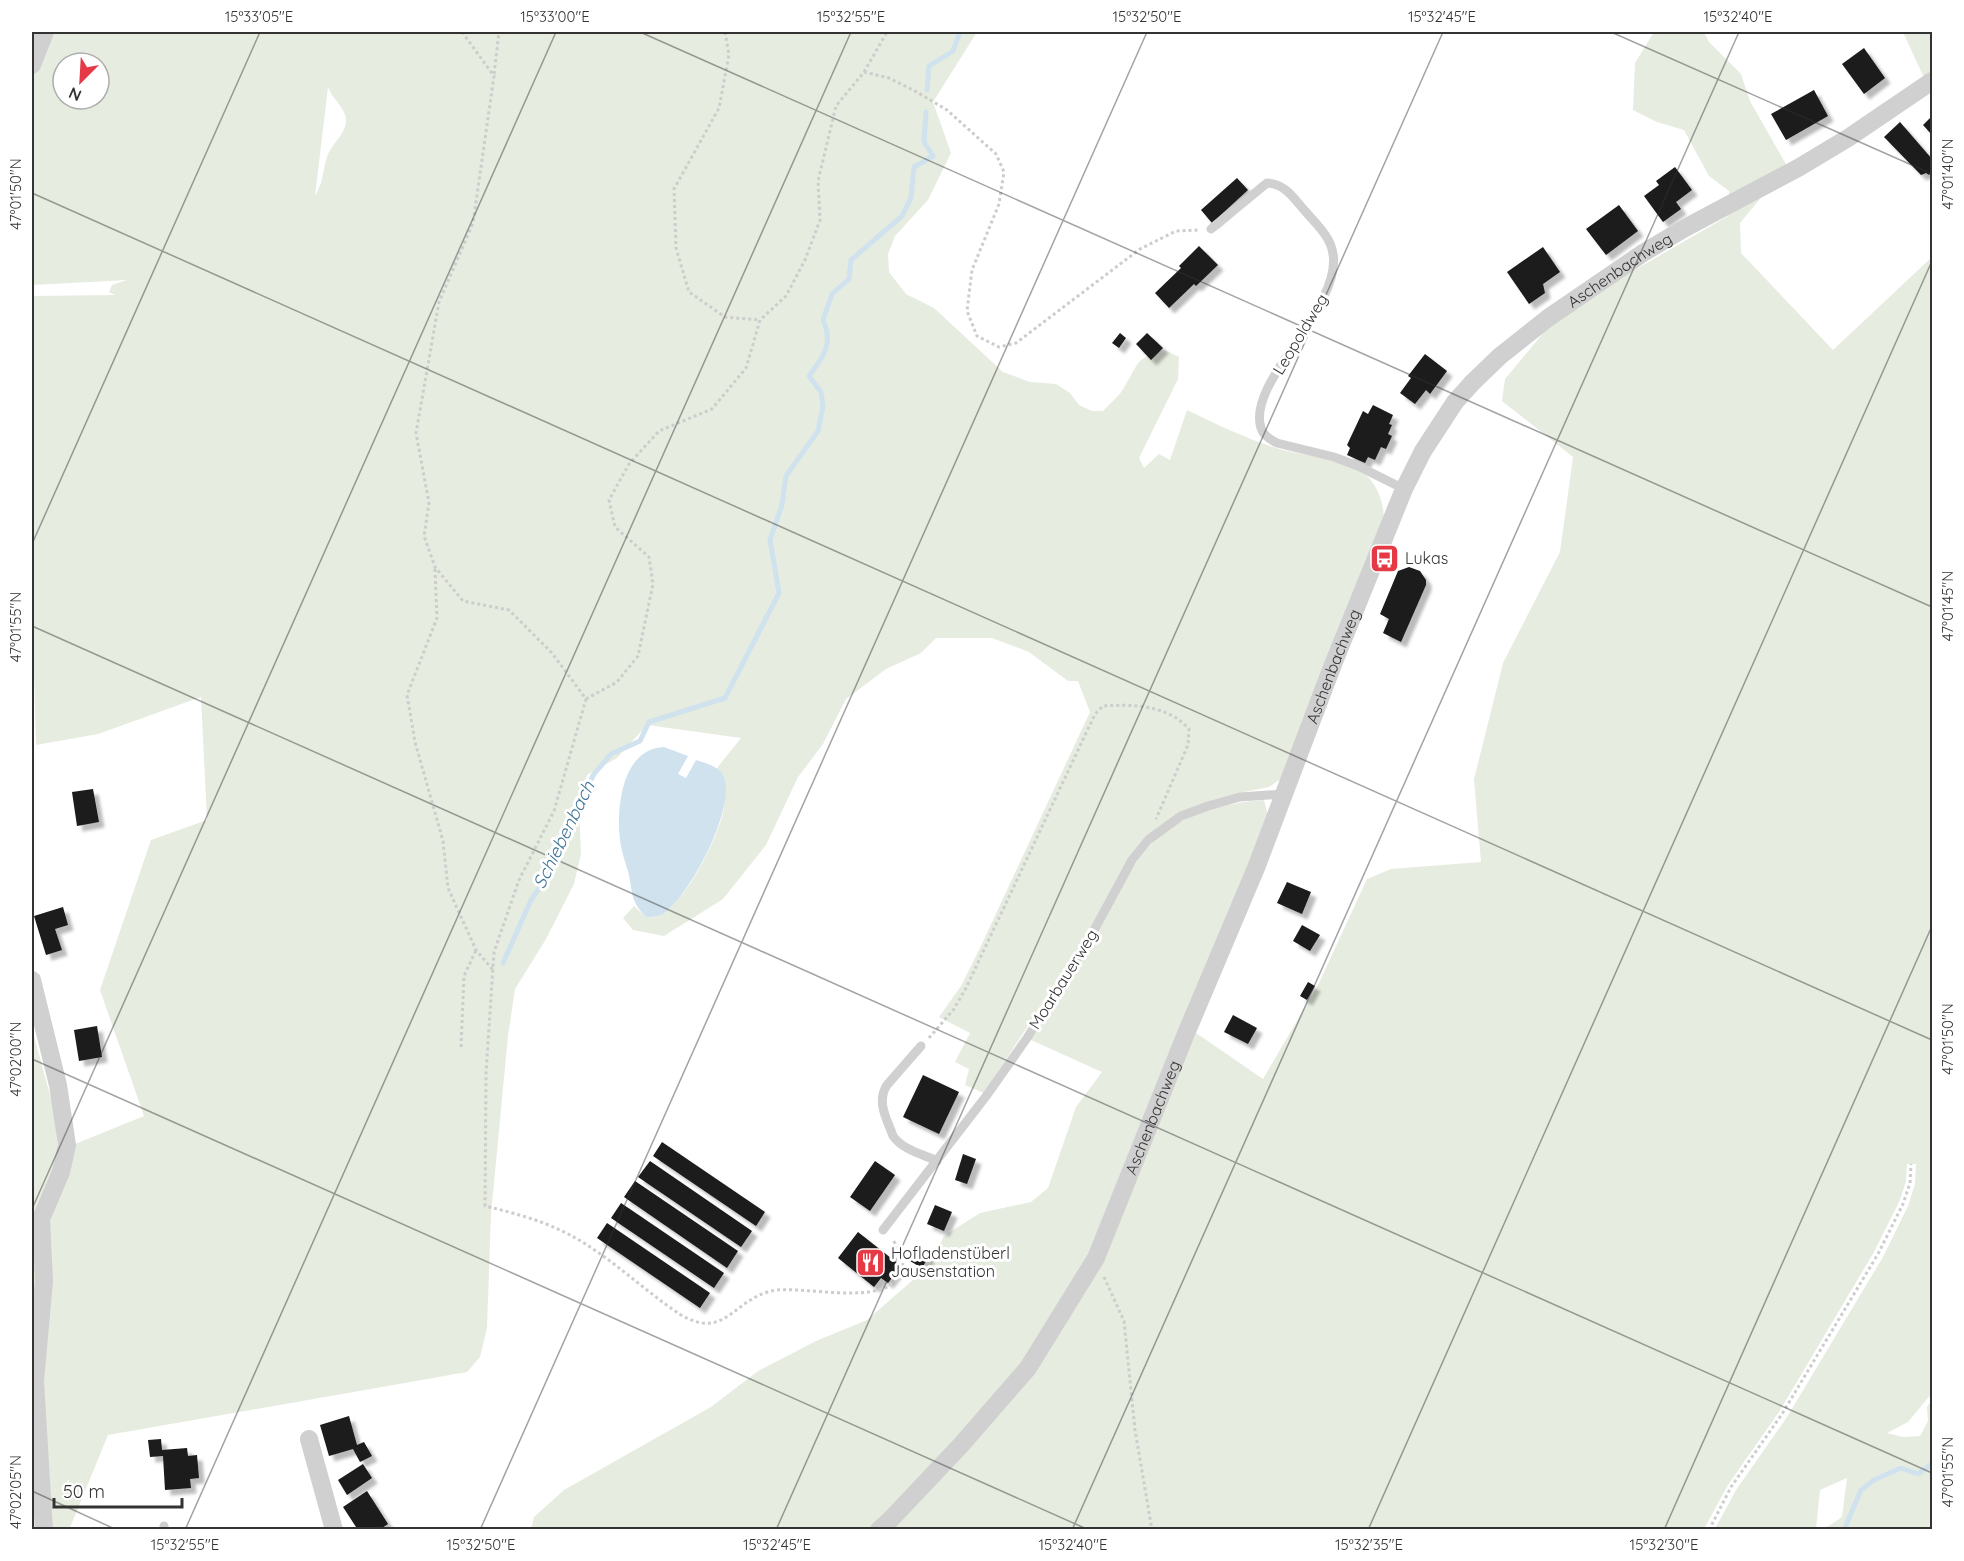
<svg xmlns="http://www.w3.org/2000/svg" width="1964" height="1561" viewBox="0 0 1964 1561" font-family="Quicksand,sans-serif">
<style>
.green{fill:#e6ecdf;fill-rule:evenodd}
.water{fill:#cfe2ee}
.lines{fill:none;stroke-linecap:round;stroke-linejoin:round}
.stream{stroke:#cfe2ee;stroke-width:5}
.building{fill:#1a1a1a;filter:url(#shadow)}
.path{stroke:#cdcdcd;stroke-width:3;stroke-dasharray:3 3;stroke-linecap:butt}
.lane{stroke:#d0d0d0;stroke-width:9}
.street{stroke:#d0d0d0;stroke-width:18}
.ticks{fill:none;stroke:#333;stroke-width:1.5;stroke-opacity:0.45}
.labels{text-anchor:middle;stroke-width:6;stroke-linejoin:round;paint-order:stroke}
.street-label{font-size:16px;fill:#333;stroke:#fff}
.poi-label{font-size:16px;fill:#333;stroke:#fff;text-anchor:start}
.water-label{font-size:18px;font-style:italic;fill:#3f7597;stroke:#fff}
.neatline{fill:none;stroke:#333;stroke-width:2}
.ticks-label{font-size:15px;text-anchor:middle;fill:#333}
</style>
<defs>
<filter id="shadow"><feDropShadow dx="5.5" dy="5.5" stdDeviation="1.5" flood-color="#0004"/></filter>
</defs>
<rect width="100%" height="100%" fill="#fff"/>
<!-- green -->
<path class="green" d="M32 32H977L933 102 951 153 928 200 895 236 888 254 889 272 906 294 934 308 1003 372 1030 382 1056 384 1070 393 1079 405 1092 411H1103C1110 403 1120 396 1125 386 1140 361 1135 359 1165 350L1179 357 1178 379 1139 458 1144 468 1159 454 1170 460 1187 410C1216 424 1245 438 1276 448 1304 456 1339 458 1364 474 1377 482 1384 504 1384 519L1281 779 1269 787 1239 793 1179 813 1145 837 1129 857 1082 943 984 1093 965 1085 969 1069 955 1062 970 1033 939 1017 961 986 980 948 1090 712 1078 681H1068L1029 652 992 638H936L921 653 886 669 846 699 823 744 798 777 766 845 723 899 664 936 633 930 623 918 634 906 646 917C646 917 655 918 655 917 683 911 720 834 724 808 725 798 723 785 723 775L717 768 741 738 647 725 617 758 587 775 579 807 581 854 574 884 546 939 515 989 508 1036 491 1214 487 1328 480 1357 467 1372 108 1435 69 1530 32 1529V1028L54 1110 58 1151 144 1116 100 990 151 840 207 820 201 697 98 734 36 745 32 598V296L115 295 109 292 112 285 127 280 32 285ZM63 63H99V99H63ZM328 87C332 99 345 107 346 119 347 132 334 142 329 152 322 168 325 180 315 196Z
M1654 32H1704L1709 42 1741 74 1750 101 1787 166 1740 223 1741 253 1833 350 1932 257V1393L1908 1422 1887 1433 1903 1437 1920 1436 1928 1421 1927 1407 1932 1400V1529H1824L1842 1517 1847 1478 1820 1490 1816 1529H1715L1736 1490 1787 1417 1883 1257 1908 1206 1915 1184 1916 1164H1907L1906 1182 1899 1202 1874 1252 1779 1412 1728 1485 1704 1529 531 1530 534 1517 564 1490 711 1407 758 1371 816 1341 867 1320 929 1266 944 1236 980 1213 1031 1202 1048 1188 1076 1107 1102 1072 1031 1040C1051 1009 1072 979 1090 947 1109 913 1124 873 1151 844 1179 814 1224 803 1264 800L1268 816 1183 1024 1263 1079 1319 983 1367 879 1391 869 1481 862 1474 779 1503 663 1560 552 1573 457 1502 401 1505 379 1550 325 1595 293 1728 216 1729 191 1709 176 1684 130 1657 122 1633 110 1635 63Z
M1903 32H1932V75L1925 80Z"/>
<!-- water -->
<path class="water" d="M664 747 688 756 678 774 686 778 696 760C705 763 718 766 723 775 738 805 691 892 667 911 660 917 654 917 646 917 630 901 633 892 628 871 625 861 621 850 620 840 616 807 622 749 664 747Z"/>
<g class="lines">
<!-- stream -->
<path class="stream" d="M927 90 929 66 953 51 960 32
M503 963 531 900 545 880 551 854 594 774 611 754 640 741 649 722 725 698 779 593 770 540 782 505 786 476 818 431 823 406 821 392 809 376C823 357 834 344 823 320L832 294 849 279 851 260 902 216 911 198 914 167 933 156 924 142 926 112
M1844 1530 1861 1490 1874 1480 1901 1468 1918 1474 1932 1464"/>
</g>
<!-- building -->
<path class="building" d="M1864 48 1885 78 1864 94 1842 64Z
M1814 90 1828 116 1786 140 1771 114Z
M1932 116V135L1923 125Z
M1900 122 1932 159V171L1929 175 1926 173 1921 175 1884 137Z
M1675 167 1692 190 1676 202 1681 209 1663 222 1644 196 1659 185 1656 181Z
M1237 178 1248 190 1212 223 1201 210Z
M1619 205 1638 231 1606 255 1586 229Z
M1199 246 1218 265 1196 286 1194 284 1169 308 1155 293 1181 268 1179 266Z
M1543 247 1560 272 1543 284 1545 293 1529 304 1507 272Z
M1120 333 1126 338 1119 348 1112 343Z
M1147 333 1163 348 1151 360 1136 344Z
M1425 354 1447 371 1430 394 1426 390 1415 404 1400 393 1411 378 1408 376Z
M1373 405 1393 415 1389 424 1392 425 1388 434 1392 436 1386 449 1381 447 1375 460 1368 457 1365 463 1347 455 1350 448 1347 445 1363 411 1368 414Z
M1409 567 1420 571 1426 580V585L1401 642 1383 633 1389 619 1380 614 1398 571Z
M93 789 99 822 77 826 72 792Z
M1287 882 1311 892 1302 914 1277 903Z
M63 907 68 925 55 929 62 950 46 955 34 916Z
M1302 925 1320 935 1310 951 1293 941Z
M1308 982 1315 986 1307 1000 1300 996Z
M1233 1015 1257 1028 1248 1044 1224 1032Z
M97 1026 102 1057 79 1061 74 1030Z
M923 1075 959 1092 939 1134 903 1117Z
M662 1142 765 1212 756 1226 653 1156Z
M963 1154 976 1159 967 1184 955 1180Z
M650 1161 752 1231 741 1247 638 1177Z
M875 1161 895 1175 870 1211 850 1197Z
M635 1181 738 1251 727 1268 624 1197Z
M621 1203 724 1273 714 1288 611 1218Z
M935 1205 952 1212 944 1231 927 1224Z
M607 1223 710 1293 700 1308 597 1238Z
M858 1232 901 1266 888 1283 881 1278 874 1287 838 1258Z
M918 1249 929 1256 922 1268 910 1261Z
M349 1416 357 1445 364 1442 372 1456 360 1462 353 1449 329 1456 320 1425Z
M161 1439 162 1450 187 1448 188 1456 197 1455 199 1478 190 1479 191 1488 165 1490 163 1456 150 1457 148 1440Z
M363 1464 372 1478 347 1495 338 1480Z
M367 1491 388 1524 379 1530H358L343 1507Z"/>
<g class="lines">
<!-- path -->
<path class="path" d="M462 32 494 76 473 223 439 302 416 433 429 503 424 536 435 567 463 601 509 610 552 653 586 699 554 811 519 880 494 952 486 1073 485 1206C510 1212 537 1219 560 1230 605 1251 640 1288 681 1315 725 1340 732 1301 771 1291 801 1284 886 1309 901 1273 906 1261 899 1248 892 1239
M725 32 729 55 719 108 674 189 676 248 689 292 725 317 760 320
M864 72 887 32
M494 74 499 32
M435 569 437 618 407 695 415 742 443 841 448 888 476 950 493 970
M586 699 617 682 638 656 653 584 649 557 615 527 609 500 629 464 659 431 712 409 746 368 760 320 786 296 805 260 820 220 818 181 836 106 864 72 889 78 915 91 947 110 996 154 1004 172 999 204 972 270 967 311 977 336 999 347 1016 343 1140 249 1176 231 1200 230
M929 1038 954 1009 966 988 1095 714 1103 706C1133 704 1168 705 1189 729L1188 745 1156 819
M461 1047 464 976 476 950
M1104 1277 1124 1321 1135 1430 1152 1530
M1709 1530 1731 1487 1782 1414 1878 1254 1903 1204 1910 1183 1911 1164"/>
<!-- lane -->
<path class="lane" d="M1211 229 1267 183C1286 184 1294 199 1306 212 1316 224 1331 237 1333 254 1342 308 1246 382 1261 428 1263 435 1271 440 1277 443L1334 457 1358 466 1404 489
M921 1046 887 1085C876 1102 887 1119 893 1136 903 1150 922 1154 937 1161
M883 1230 987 1095 1027 1038 1086 945 1132 860 1148 840 1181 816 1208 806 1240 797 1284 794
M164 1530V1526"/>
<!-- street -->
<g class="street">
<path d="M32 65 45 32"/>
<path d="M32 980 58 1085 67 1145 61 1172 41 1219 44 1281 35 1381 44 1530"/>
<path d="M309 1439 334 1530"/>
<path id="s1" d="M879 1530 891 1519 961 1445 1028 1368 1096 1258 1185 1036 1256 868 1332 667 1404 489 1423 451 1455 402 1472 383 1500 356 1548 318 1643 253 1685 228 1798 168 1848 138 1932 81"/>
</g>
</g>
<!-- ticks -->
<path class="ticks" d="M640 32 1932 607M1611 32 1932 174M32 193 1932 1040M32 544 260 32M32 626 1932 1473M32 1059 1089 1530M32 1209 556 32M32 1491 117 1530M185 1530 851 32M480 1530 1147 32M776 1530 1443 32M1072 1530 1739 32M1368 1530 1932 261M1664 1530 1932 926"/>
<!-- icons -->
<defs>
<symbol id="bus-square" viewBox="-11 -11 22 22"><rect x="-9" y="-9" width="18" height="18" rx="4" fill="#e63946" stroke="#fff"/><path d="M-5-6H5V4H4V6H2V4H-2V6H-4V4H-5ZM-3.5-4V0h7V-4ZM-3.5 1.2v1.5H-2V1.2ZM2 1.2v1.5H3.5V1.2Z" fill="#fff"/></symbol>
<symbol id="restaurant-square" viewBox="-11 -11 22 22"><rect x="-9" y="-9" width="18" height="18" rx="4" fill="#e63946" stroke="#fff"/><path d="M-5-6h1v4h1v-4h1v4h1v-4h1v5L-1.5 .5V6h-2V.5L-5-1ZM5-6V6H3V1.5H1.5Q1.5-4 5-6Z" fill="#fff"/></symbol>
</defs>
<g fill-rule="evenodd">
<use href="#bus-square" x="1368" y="542" width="33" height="33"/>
<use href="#restaurant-square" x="854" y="1246" width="33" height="33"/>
</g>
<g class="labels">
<!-- street labels -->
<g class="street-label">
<text dy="6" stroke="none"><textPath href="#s1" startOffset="1491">Aschenbachweg</textPath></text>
<text transform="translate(1300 334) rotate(-59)" y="6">Leopoldweg</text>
<text dy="6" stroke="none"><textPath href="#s1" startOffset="987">Aschenbachweg</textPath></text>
<text transform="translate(1063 979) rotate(-58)" y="6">Moarbauerweg</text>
<text dy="6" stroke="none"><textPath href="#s1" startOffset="501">Aschenbachweg</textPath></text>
</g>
<!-- poi labels -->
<g class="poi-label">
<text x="1405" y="564">Lukas</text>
<text x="891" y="1259">Hofladenstüberl<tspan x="891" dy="18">Jausenstation</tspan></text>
</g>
<!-- water labels -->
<g class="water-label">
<text transform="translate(564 835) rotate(-64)" y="6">Schiebenbach</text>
</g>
</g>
<!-- border -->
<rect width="1964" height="1561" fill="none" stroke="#ffffff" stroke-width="66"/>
<!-- north arrow -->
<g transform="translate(81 81) rotate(204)"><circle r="28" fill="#ffffff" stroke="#adadad" stroke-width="1.5"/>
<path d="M0-4.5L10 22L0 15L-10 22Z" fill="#e63946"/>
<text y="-9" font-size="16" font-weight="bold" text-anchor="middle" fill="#333333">N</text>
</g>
<!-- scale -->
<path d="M54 1498v9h128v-9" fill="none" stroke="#333333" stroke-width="3"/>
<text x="63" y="1498" font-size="18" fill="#333333" stroke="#ffffff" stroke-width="4.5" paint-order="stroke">50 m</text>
<rect x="33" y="33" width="1898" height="1495" class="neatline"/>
<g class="ticks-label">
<text x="259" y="22">15°33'05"E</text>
<text x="555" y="22">15°33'00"E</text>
<text x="851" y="22">15°32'55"E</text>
<text x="1147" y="22">15°32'50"E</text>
<text x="1442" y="22">15°32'45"E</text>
<text x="1738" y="22">15°32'40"E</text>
<text transform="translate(1948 174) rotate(-90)" y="5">47°01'40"N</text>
<text transform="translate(16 194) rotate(-90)" y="5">47°01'50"N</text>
<text transform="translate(1948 606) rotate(-90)" y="5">47°01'45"N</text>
<text transform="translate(16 627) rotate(-90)" y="5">47°01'55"N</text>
<text transform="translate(1948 1039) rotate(-90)" y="5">47°01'50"N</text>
<text transform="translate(16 1059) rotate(-90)" y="5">47°02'00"N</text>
<text transform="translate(1948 1472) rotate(-90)" y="5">47°01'55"N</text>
<text transform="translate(16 1492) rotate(-90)" y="5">47°02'05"N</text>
<text x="185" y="1550">15°32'55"E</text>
<text x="481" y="1550">15°32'50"E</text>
<text x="777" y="1550">15°32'45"E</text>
<text x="1073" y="1550">15°32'40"E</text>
<text x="1369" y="1550">15°32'35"E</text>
<text x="1664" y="1550">15°32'30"E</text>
</g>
</svg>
